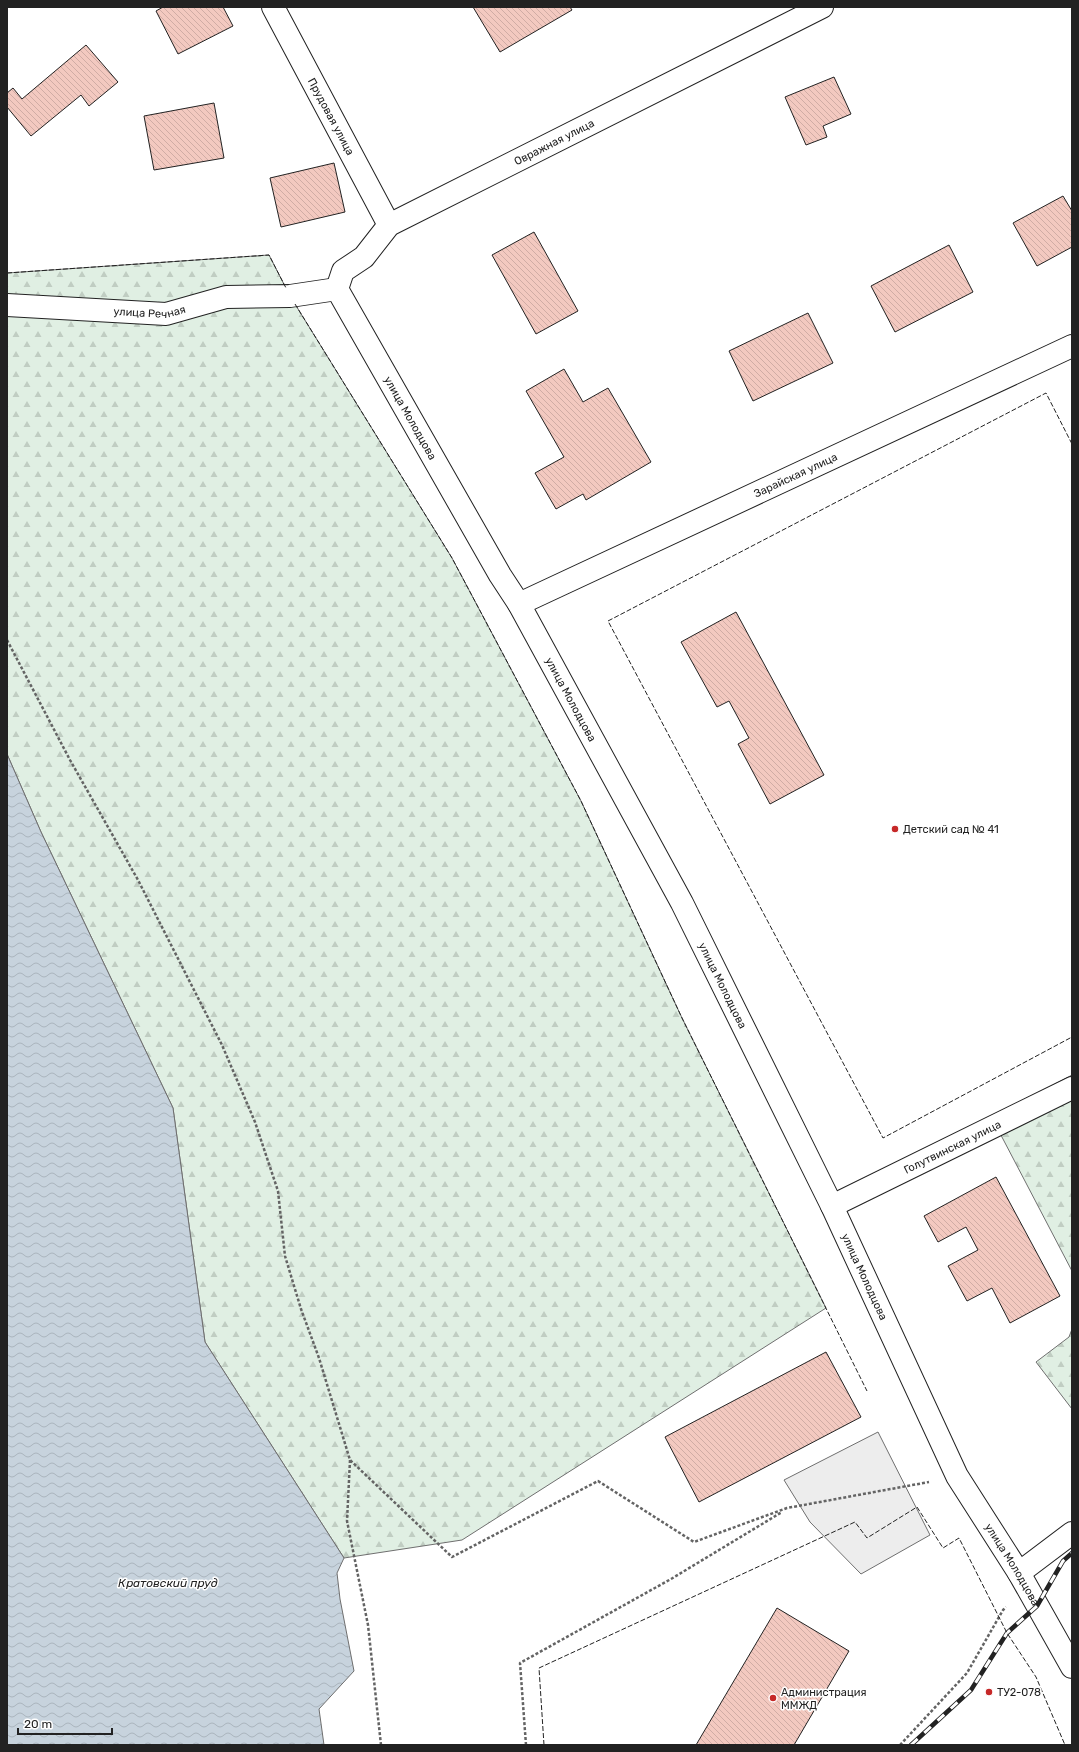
<svg xmlns="http://www.w3.org/2000/svg" width="1079" height="1752" viewBox="0 0 1079 1752" font-family="Rubik,sans-serif">
<style>
.forest{fill:url(#forest-firs);stroke:#6f6f6f}
.parking{fill:#ededed;stroke:#6f6f6f}
.water{fill:url(#water-waves);stroke:#6f6f6f}
.building{fill:url(#building-back-hatch);stroke:#222}
.lines{fill:none;stroke-linecap:round;stroke-linejoin:round}
.minor-casing{stroke:#222;stroke-width:24}
.path{stroke:#646464;stroke-width:2.5;stroke-dasharray:3 2;stroke-linecap:butt}
.minor{stroke:#fff;stroke-width:22}
.rail-casing{stroke:#222;stroke-width:4.5}
.rail{stroke:#fff;stroke-width:3;stroke-dasharray:9;stroke-linecap:butt}
.fence{stroke:#222;stroke-width:1;stroke-dasharray:5 2;stroke-linecap:butt}
.poi-dot{fill:#c62828;stroke:#fff;stroke-width:1.5}
.labels{text-anchor:middle;stroke-width:3;stroke-linejoin:round;paint-order:stroke}
.street-label{font-size:11px;fill:#222;stroke:#fff}
.poi-label{font-size:11px;fill:#222;stroke:#fff;text-anchor:start}
.water-label{font-size:12px;font-style:italic;fill:#222;stroke:#fff}
</style>
<defs>
<pattern id="forest-firs" width="22" height="20" patternUnits="userSpaceOnUse"><rect width="22" height="20" fill="#e0efe3"/><path d="M5 1l3.5 6h-7zM16 11l3.5 6h-7z" fill="#c0cdc2"/></pattern>
<pattern id="water-waves" width="16" height="10" patternUnits="userSpaceOnUse"><rect width="16" height="10" fill="#c7d3dd"/><path d="M0 5q4-4 8 0t8 0" fill="none" stroke="#abb5bd"/></pattern>
<pattern id="building-back-hatch" width="6" height="6" patternUnits="userSpaceOnUse"><rect width="6" height="6" fill="#f3c9c0"/><path d="M-1 5l2 2M0 0l6 6M5-1l2 2" fill="none" stroke="#d0aca5"/></pattern>
</defs>
<rect width="100%" height="100%" fill="#fff"/>
<!-- forest -->
<path class="forest" d="M269 255 290 296 452 558 581 801 682 1018 826 1308 462 1540 344 1558 205 1342 173 1108 41 832 7 754V273Z
M1072 1075V1271L992 1118Z
M1072 1329V1409L1036 1362 1069 1337Z"/>
<!-- parking -->
<path class="parking" d="M878 1432 930 1535 861 1574 810 1522 784 1480Z"/>
<!-- water -->
<path class="water" d="M7 754 41 832 173 1108 205 1342 344 1558 337 1573 340 1599 354 1671 319 1709 324 1745H7Z"/>
<!-- building -->
<path class="building" d="M163 7H223L233 26 178 54 156 11Z
M473 7H570L572 10 500 52Z
M86 45 118 82 89 106 81 95 31 136 7 107V93L13 88 22 99Z
M834 77 851 114 823 126 827 137 806 145 785 97Z
M214 103 224 158 154 170 144 116Z
M334 163 345 212 281 227 270 178Z
M1063 196 1072 211V247L1037 266 1013 223Z
M534 232 578 311 536 334 492 255Z
M949 245 973 292 895 332 871 286Z
M808 313 833 363 753 401 729 351Z
M564 369 583 402 608 388 651 462 586 500 583 494 556 509 535 473 564 457 526 391Z
M736 612 824 775 770 804 738 744 749 738 729 701 717 707 681 642Z
M996 1177 1060 1296 1010 1323 992 1288 967 1301 948 1266 978 1250 966 1227 938 1242 924 1216Z
M826 1352 861 1417 699 1502 665 1437Z
M777 1608 849 1651 794 1745H696Z"/>
<g class="lines">
<defs>
<g id="minor">
<path id="s1" d="M273 7 389 225"/>
<path id="s2" d="M822 7 389 225 364 257 343 271 337 289 500 575 519 604 682 903 832 1206 957 1476 1019 1573 1072 1667"/>
<path id="s3" d="M7 305 166 314 226 297 290 296 337 289"/>
<path id="s4" d="M519 604 1072 346"/>
<path id="s5" d="M832 1206 1072 1088"/>
<path d="M1019 1573 1072 1533"/>
</g>
</defs>
<!-- minor casing -->
<use href="#minor" class="minor-casing"/>
<!-- path -->
<path class="path" d="M7 640 70 760 138 880 222 1045 255 1122 278 1191 285 1256 301 1309 319 1358 350 1460 452 1557 598 1481 694 1542 787 1508 929 1482
M350 1460 347 1521 368 1625 381 1745
M526 1745 520 1663 671 1579 782 1512
M900 1745 967 1673 1003 1610 1006 1607"/>
<!-- minor -->
<use href="#minor" class="minor"/>
<defs>
<path id="rail" d="M911 1745 971 1690 1007 1633 1037 1606 1063 1561 1072 1553"/>
</defs>
<!-- rail casing -->
<use href="#rail" class="rail-casing"/>
<!-- rail -->
<use href="#rail" class="rail"/>
<!-- fence -->
<path class="fence" d="M7 273 269 255 286 288
M295 304 452 558 581 801 682 1018 867 1391
M1072 444 1046 393 608 621 883 1138 1072 1037
M544 1745 539 1668 855 1522 867 1538 917 1507 943 1548 959 1538 1007 1633 1036 1677 1065 1745"/>
</g>
<!-- markers -->
<g class="poi-dot">
<circle cx="895" cy="829" r="4"/>
<circle cx="989" cy="1692" r="4"/>
<circle cx="773" cy="1698" r="4"/>
</g>
<g class="labels">
<!-- street labels -->
<g class="street-label">
<text dy="4" stroke="none"><textPath href="#s1" startOffset="124">Прудовая улица</textPath></text>
<text transform="translate(554 142) rotate(-27)" y="4">Овражная улица</text>
<text dy="4" stroke="none"><textPath href="#s3" startOffset="143">улица Речная</textPath></text>
<text dy="4" stroke="none"><textPath href="#s2" startOffset="718">улица Молодцова</textPath></text>
<text dy="4" stroke="none"><textPath href="#s4" startOffset="305">Зарайская улица</textPath></text>
<text dy="4" stroke="none"><textPath href="#s2" startOffset="1042">улица Молодцова</textPath></text>
<text dy="4" stroke="none"><textPath href="#s2" startOffset="1366">улица Молодцова</textPath></text>
<text dy="4" stroke="none"><textPath href="#s5" startOffset="134">Голутвинская улица</textPath></text>
<text dy="4" stroke="none"><textPath href="#s2" startOffset="1690">улица Молодцова</textPath></text>
<text dy="4" stroke="none"><textPath href="#s2" startOffset="2014">улица Молодцова</textPath></text>
</g>
<!-- poi labels -->
<g class="poi-label">
<text x="903" y="833">Детский сад № 41</text>
<text x="781" y="1696">Администрация<tspan x="781" dy="13">ММЖД</tspan></text>
<text x="997" y="1696">ТУ2-078</text>
</g>
<!-- water labels -->
<g class="water-label">
<text x="168" y="1587">Кратовский пруд</text>
</g>
</g>
<!-- border -->
<rect width="1079" height="1752" fill="none" stroke="#222222" stroke-width="16"/>
<!-- scale -->
<path d="M18 1728v6h94v-6" fill="none" stroke="#222222" stroke-width="2"/>
<text x="24" y="1728" font-size="12" fill="#222222" stroke="#ffffff" stroke-width="3" paint-order="stroke">20 m</text>
</svg>
